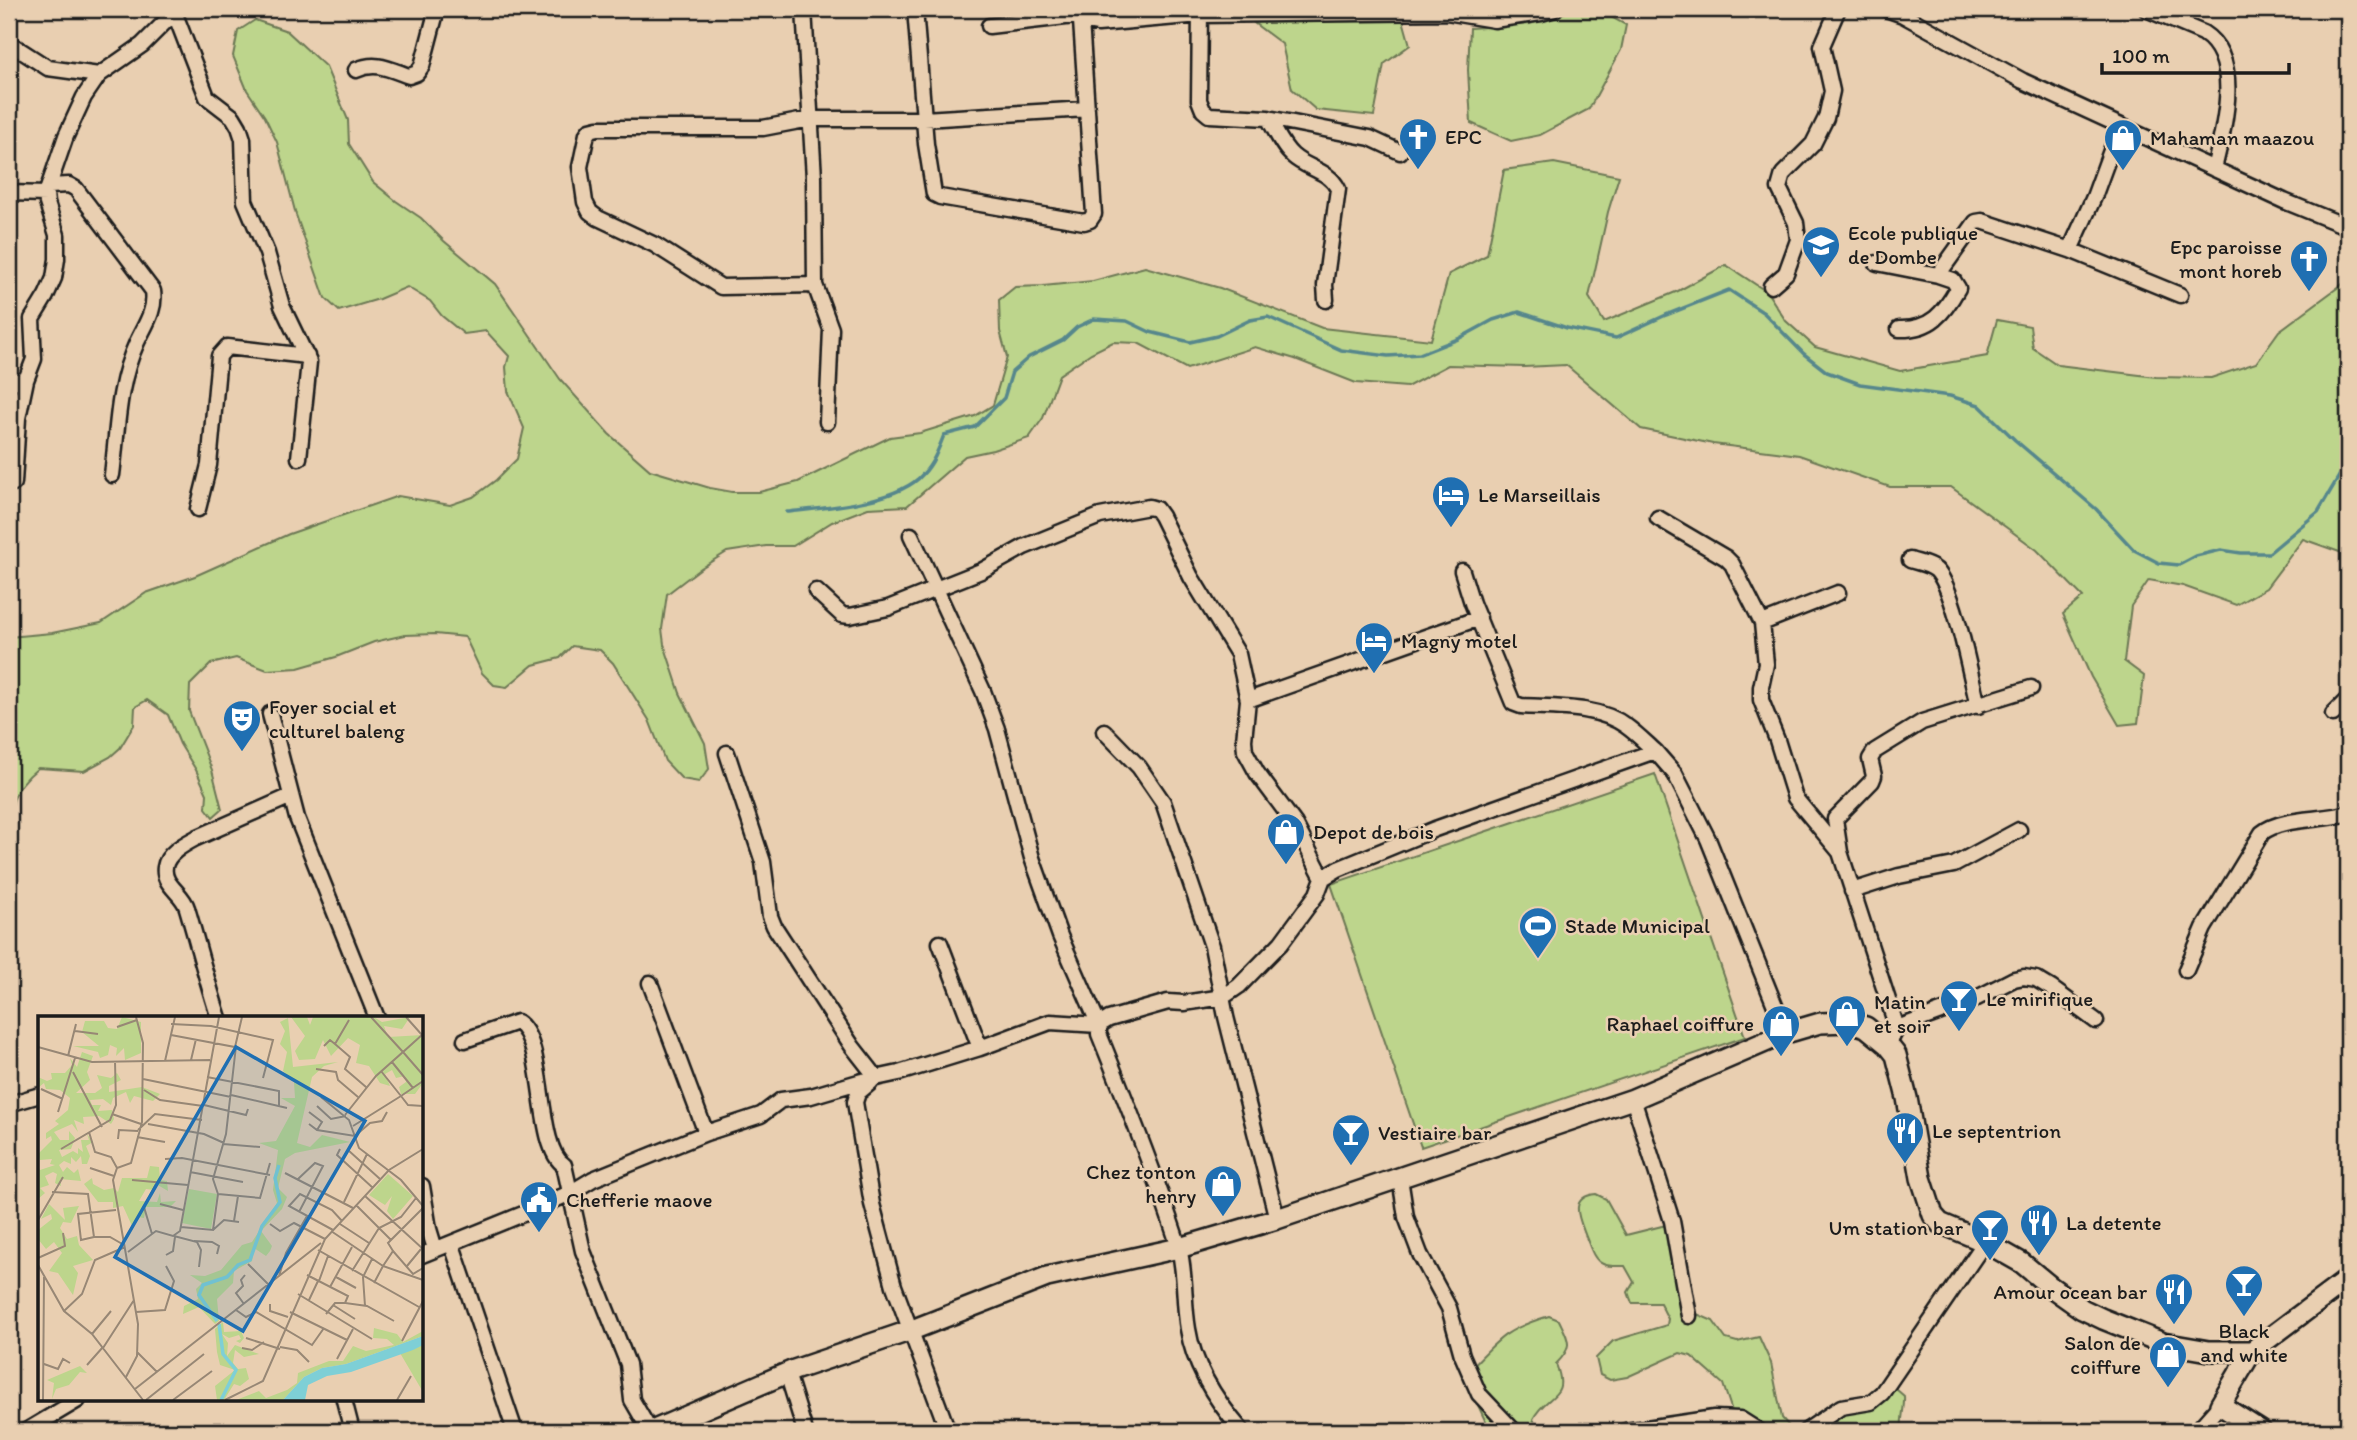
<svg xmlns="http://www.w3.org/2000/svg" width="2357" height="1440" viewBox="0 0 2357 1440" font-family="Itim,sans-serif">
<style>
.green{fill:#bdd58c;stroke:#6c7854;stroke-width:2}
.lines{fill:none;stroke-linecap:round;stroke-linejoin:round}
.stream{stroke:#57878c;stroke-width:3.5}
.minor-casing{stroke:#1c1c1c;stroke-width:19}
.tertiary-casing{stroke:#1c1c1c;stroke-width:24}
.minor{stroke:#e9cfb1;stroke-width:14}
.tertiary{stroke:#e9cfb1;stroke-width:19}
.labels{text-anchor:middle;stroke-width:5;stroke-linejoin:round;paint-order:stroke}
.poi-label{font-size:21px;fill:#1c1c1c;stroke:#e9cfb1;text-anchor:start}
.inset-river{fill:none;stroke:#7ecfd6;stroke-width:3.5}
.inset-road{fill:none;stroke:#978775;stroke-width:2}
.view{fill:#1f6fb2;fill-opacity:0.15;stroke:#1f6fb2;stroke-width:3.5}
.inset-edge{fill:none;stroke:#1c1c1c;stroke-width:3.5}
</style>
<rect width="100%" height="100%" fill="#e9cfb1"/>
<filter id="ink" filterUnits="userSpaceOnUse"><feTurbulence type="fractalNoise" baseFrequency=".0143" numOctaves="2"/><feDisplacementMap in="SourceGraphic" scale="14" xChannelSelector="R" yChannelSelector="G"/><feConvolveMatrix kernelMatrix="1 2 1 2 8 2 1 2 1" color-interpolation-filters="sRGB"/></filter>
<g filter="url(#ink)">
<!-- green -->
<path class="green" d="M1235 9H1400L1410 45 1384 64 1374 116 1316 110 1292 89 1282 44Z
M1575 9H1597L1626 25 1621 50 1589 109 1540 135 1511 141 1471 123 1468 70 1470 28 1530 24Z
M255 20 287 31 326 67 348 120 349 144 373 182 396 201 421 218 444 241 495 284 560 379 609 434 650 470 710 488 732 492H759L798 482 890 437 920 433 975 416 993 405 1007 357 1000 331 999 300 1015 287 1043 286 1093 281 1145 267 1220 288 1322 328 1431 340 1449 274 1487 255 1504 170 1554 163 1619 176 1608 212 1589 297 1604 322 1678 291 1726 265 1767 292 1786 321 1815 347 1900 371 1987 356 1997 320 2030 326 2033 348 2058 365 2156 377 2211 378 2256 363 2279 331 2348 280V555L2303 539 2266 588 2236 605 2183 586 2149 580 2131 606 2124 661 2144 676 2138 723 2119 725 2091 677 2063 614 2083 597 2037 550 1951 487H1890L1799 455 1713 444 1641 429 1566 365 1524 367 1448 365 1407 387 1356 383 1295 359 1255 347 1187 369 1138 343 1113 342 1091 353 1059 375 1043 418 1029 438 993 450 965 456 907 506 868 508 832 522 793 546H766L727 552 701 568 667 594 662 629 664 644 680 693 705 743 709 769 699 782 682 779 665 761 649 720 613 663 600 650 572 646 560 658 533 665 507 687 494 685 482 673 465 637 435 634 405 635 374 642 336 657 298 668 267 670 236 658 211 664 190 685 189 711 212 770 222 809 213 817 206 808 207 794 196 770 180 744 168 715 147 700 135 707 134 725 120 748 110 757 84 771 38 768C3 796 12 816 9 856V637L52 633 101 623 146 593 195 576 289 534 398 496 450 505 473 497 496 480 517 459 524 428 508 391 506 367 509 356 486 331 464 334 442 316 430 301 407 287 379 299 339 311 325 298 296 215 277 142 265 117 247 90 233 56 238 31Z
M1655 774 1745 1037 1421 1147 1331 884Z
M1596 1194 1606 1199 1626 1235 1670 1224 1690 1311 1713 1321 1726 1339 1737 1342 1759 1337 1771 1363 1782 1418 1793 1431H1741L1736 1423 1723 1384 1691 1356 1680 1353 1627 1377 1610 1380 1600 1375 1596 1358 1613 1341 1667 1325 1668 1319 1660 1303H1632L1628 1292 1634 1282 1625 1266C1619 1266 1609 1267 1603 1264 1593 1260 1590 1246 1586 1237 1580 1220 1567 1197 1596 1194Z
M1549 1316 1559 1320C1569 1341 1574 1346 1556 1364 1570 1400 1547 1392 1533 1419L1539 1431H1490L1470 1388 1469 1370C1499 1338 1506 1329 1549 1316Z
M1889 1383 1904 1396C1905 1409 1900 1419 1902 1431H1812L1862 1401 1878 1385Z"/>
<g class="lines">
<!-- stream -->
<path class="stream" d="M787 512C824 508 898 503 923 474 933 464 939 448 944 435L975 427 1004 398 1012 372 1029 357 1063 340 1077 327 1094 319 1127 321 1150 332 1190 342 1217 336 1250 320 1268 317 1341 350 1388 356 1420 354 1458 339 1493 320 1519 312 1567 328 1616 338 1666 315 1729 290 1764 313 1804 354 1827 372 1860 384 1950 396 1979 405 2015 440 2096 509 2134 550 2159 563 2179 565 2196 556 2221 550 2241 553H2269L2318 512 2348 461"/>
<defs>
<path id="minor" d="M804 9 814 178 815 285 831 329 827 422
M915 9 926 144 934 194 940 197 1084 222 1090 220 1094 214 1081 21 1083 9
M1200 9 1199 100 1203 110 1209 115 1268 118C1275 129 1282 147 1293 156 1307 169 1329 170 1338 189L1325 285 1326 300
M1886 9 1903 15 2023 81 2284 201 2348 227
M2146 9 2203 33C2244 59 2223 130 2214 169
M170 11 175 14 207 97 233 117 239 127 243 139 245 201 267 253 282 306 309 362 299 458
M1081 21 1098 24 1200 15 1446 12 1494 20 1541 13 1555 9
M989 26 1083 15
M9 43 48 68 99 75
M356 70C376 61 389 69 409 76L417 73 422 66 437 9
M1268 118 1370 138 1400 152
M49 186 69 185 76 189 153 291C156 310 145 325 137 342 117 386 118 427 112 475
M9 193 46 194
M2070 250 2180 295
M1877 263 1938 275 1973 226 1976 222 1982 221 2070 250 2094 197 2120 126
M815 285 721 287 655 245 598 218 590 212 585 202 580 167 587 134 590 130 598 128H763L810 119H924L1087 109
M1771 286 1786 273 1798 240 1796 223 1779 188 1783 174 1813 144 1826 118 1832 91 1822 46 1838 9
M1899 329C1931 330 1944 313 1958 288L1953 280 1938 275
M9 382 26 380
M14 483 18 418 26 380 34 359 32 319 46 296 54 278 57 259V235L47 203 46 194 66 136 84 97 99 75 142 45 178 9
M198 509 209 465 219 356 227 347 307 356
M1658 518 1726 558 1732 564 1762 623
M911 535 983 691 997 729 1032 858 1060 936 1099 1025V1034C1127 1103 1155 1173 1178 1244 1186 1271 1183 1301 1188 1329 1194 1368 1217 1402 1242 1431
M1910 560C1919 563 1929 564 1936 570 1954 587 1971 678 1978 706
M1462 571 1472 603 1513 703 1521 706C1554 708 1598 705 1626 726 1636 733 1646 743 1655 751
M816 591 842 615 850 616 888 608 981 571 1024 547 1100 516 1149 507 1156 509 1161 516 1191 577 1238 654 1248 700 1244 740 1245 751 1257 773 1295 824 1323 878
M1838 593 1762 623 1766 664 1761 687V700L1777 740 1795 798 1839 851
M1248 700 1479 618
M270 714 297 818 377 1018
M2333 714 2348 699
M1104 731 1139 767 1163 802 1212 946 1226 1017 1277 1219
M727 753 763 862 770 916 774 926 852 1046 877 1078
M1852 891 1899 876 1954 865 2019 830
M940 943 980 1048
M2186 970 2204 928 2262 833C2281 817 2324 821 2348 813
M650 983 706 1133
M219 1018C207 982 198 945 187 908 183 893 162 885 165 867 167 853 185 844 196 838L291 796
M1897 1028 1971 1001 2014 979 2024 977 2036 979 2051 988 2096 1021
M465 1040 517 1022C547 1040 535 1147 564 1165L583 1251 628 1364 632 1400 650 1431
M1888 1045 1897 1028 1840 852 1835 819 1872 781 1874 776 1870 759 1875 751 1922 722 2031 688
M871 1082 858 1093 855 1102 872 1204 894 1286 948 1431
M1633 1099 1672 1221 1689 1316
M9 1104 40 1095
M1400 1178 1406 1217 1420 1254 1449 1308 1462 1355 1479 1394 1514 1431
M422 1186 429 1229 435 1249
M452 1245 515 1431
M422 1255 523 1214 570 1193 593 1179 706 1133 761 1115 781 1100 811 1096 862 1081 899 1073 980 1048 1050 1022 1099 1025 1109 1019 1168 1002 1184 1003 1223 997 1239 986 1281 943 1317 894 1323 878 1338 869 1435 829 1655 751 1675 774 1708 839 1786 1033
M787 1373 805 1431
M344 1400 352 1431
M26 1431 78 1400
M1626 1431 1714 1418 1740 1419 1759 1431
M1806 1431 1841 1407 1871 1402 1882 1393 1985 1242
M2197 1431 2220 1405"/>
<path id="tertiary" d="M652 1431 794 1370 912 1330 1047 1277 1179 1248 1277 1219 1633 1099 1786 1033 1820 1023 1849 1022 1866 1027 1888 1045 1896 1055 1907 1098 1921 1178 1933 1215 1940 1223 1985 1242 2022 1263 2051 1287 2082 1309 2103 1319 2163 1343 2209 1351H2252
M2261 1431 2220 1405 2252 1351 2348 1279"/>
</defs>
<!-- minor casing -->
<use href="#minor" class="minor-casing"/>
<!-- tertiary casing -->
<use href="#tertiary" class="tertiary-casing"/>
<!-- minor -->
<use href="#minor" class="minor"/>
<!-- tertiary -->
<use href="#tertiary" class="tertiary"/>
</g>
</g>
<!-- icons -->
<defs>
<symbol id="church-pin" viewBox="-11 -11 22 30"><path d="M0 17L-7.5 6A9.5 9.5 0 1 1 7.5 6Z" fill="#1f6fb2" stroke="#e9cfb1"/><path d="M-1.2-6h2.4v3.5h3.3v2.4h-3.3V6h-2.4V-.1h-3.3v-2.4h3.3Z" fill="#fff"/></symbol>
<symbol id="shop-pin" viewBox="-11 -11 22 30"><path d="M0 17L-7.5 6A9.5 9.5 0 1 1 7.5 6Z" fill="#1f6fb2" stroke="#e9cfb1"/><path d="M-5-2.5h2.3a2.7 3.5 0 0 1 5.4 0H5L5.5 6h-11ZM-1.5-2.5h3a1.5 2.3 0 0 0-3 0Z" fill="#fff"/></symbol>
<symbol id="school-pin" viewBox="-11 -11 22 30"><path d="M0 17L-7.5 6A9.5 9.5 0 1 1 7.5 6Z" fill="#1f6fb2" stroke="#e9cfb1"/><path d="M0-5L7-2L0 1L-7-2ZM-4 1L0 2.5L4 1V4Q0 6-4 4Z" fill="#fff"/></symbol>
<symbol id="hotel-pin" viewBox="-11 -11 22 30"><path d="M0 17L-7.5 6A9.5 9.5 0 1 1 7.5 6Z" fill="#1f6fb2" stroke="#e9cfb1"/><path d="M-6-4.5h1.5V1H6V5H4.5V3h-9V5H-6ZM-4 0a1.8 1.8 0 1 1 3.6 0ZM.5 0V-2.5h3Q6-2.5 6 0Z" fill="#fff"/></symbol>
<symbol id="theatre-pin" viewBox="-11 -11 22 30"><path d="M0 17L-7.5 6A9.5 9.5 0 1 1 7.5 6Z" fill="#1f6fb2" stroke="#e9cfb1"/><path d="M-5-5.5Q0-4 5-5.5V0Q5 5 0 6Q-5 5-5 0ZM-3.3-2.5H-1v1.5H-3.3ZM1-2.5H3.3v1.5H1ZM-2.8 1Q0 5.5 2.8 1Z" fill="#fff"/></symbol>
<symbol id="stadium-pin" viewBox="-11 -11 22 30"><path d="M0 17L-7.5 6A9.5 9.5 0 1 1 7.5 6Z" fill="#1f6fb2" stroke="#e9cfb1"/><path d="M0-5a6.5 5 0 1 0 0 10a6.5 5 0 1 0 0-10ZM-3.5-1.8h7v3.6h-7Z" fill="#fff"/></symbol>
<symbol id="bar-pin" viewBox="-11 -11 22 30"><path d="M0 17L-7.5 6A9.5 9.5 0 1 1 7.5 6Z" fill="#1f6fb2" stroke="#e9cfb1"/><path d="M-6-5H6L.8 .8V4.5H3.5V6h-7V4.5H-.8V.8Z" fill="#fff"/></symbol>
<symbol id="restaurant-pin" viewBox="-11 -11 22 30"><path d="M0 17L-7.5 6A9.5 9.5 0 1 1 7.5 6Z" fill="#1f6fb2" stroke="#e9cfb1"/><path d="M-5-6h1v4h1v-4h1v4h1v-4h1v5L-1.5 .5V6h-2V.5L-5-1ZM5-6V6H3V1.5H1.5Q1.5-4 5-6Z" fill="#fff"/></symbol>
<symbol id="civic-pin" viewBox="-11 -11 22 30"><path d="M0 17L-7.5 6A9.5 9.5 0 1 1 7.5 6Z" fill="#1f6fb2" stroke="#e9cfb1"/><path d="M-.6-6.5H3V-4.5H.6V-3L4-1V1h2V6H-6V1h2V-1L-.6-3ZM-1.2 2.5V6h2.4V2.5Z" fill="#fff"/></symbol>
</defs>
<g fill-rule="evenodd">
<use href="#church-pin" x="1396" y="115" width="44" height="60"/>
<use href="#shop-pin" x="2101" y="116" width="44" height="60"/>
<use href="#school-pin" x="1799" y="223" width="44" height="60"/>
<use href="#church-pin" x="2287" y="237" width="44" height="60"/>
<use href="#hotel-pin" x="1429" y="473" width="44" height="60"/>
<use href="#hotel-pin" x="1352" y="619" width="44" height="60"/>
<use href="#theatre-pin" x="220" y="697" width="44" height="60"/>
<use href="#shop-pin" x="1264" y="810" width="44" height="60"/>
<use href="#stadium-pin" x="1516" y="904" width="44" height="60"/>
<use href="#bar-pin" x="1937" y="977" width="44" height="60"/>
<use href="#shop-pin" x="1825" y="992" width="44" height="60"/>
<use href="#shop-pin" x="1759" y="1002" width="44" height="60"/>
<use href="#restaurant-pin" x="1883" y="1109" width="44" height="60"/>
<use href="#bar-pin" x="1329" y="1111" width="44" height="60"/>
<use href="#shop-pin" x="1201" y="1162" width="44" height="60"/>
<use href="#civic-pin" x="517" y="1178" width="44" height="60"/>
<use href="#restaurant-pin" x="2017" y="1201" width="44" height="60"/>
<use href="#bar-pin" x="1968" y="1206" width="44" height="60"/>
<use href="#bar-pin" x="2222" y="1262" width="44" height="60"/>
<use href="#restaurant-pin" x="2152" y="1270" width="44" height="60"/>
<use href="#shop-pin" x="2146" y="1333" width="44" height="60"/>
</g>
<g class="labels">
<!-- poi labels -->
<g class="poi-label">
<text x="1445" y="144">EPC</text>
<text x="2150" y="145">Mahaman maazou</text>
<text x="1848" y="240">Ecole publique<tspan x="1848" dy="24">de Dombe</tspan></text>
<text x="2282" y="254" text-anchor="end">Epc paroisse<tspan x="2282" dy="24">mont horeb</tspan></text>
<text x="1478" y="502">Le Marseillais</text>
<text x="1401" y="648">Magny motel</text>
<text x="269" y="714">Foyer social et<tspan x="269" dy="24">culturel baleng</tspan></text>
<text x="1313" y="839">Depot de bois</text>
<text x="1565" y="933">Stade Municipal</text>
<text x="1986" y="1006">Le mirifique</text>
<text x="1874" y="1009">Matin<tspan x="1874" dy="24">et soir</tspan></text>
<text x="1754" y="1031" text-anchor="end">Raphael coiffure</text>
<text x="1932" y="1138">Le septentrion</text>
<text x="1378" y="1140">Vestiaire bar</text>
<text x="1196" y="1179" text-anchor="end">Chez tonton<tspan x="1196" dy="24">henry</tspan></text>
<text x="566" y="1207">Chefferie maove</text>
<text x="2066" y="1230">La detente</text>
<text x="1963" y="1235" text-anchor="end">Um station bar</text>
<text x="2147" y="1299" text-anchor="end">Amour ocean bar</text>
<text x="2244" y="1338" text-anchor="middle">Black<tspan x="2244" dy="24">and white</tspan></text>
<text x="2141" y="1350" text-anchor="end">Salon de<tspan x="2141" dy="24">coiffure</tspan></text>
</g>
</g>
<!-- overview -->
<g transform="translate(38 1016)">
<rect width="385" height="385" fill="#e9cfb1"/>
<path d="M84 1 103 6V37L87 44 86 32 78 40 79 32 72 29 70 39 62 42 60 36 35 30H61L44 16 47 5H66L70 12 79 13ZM253 1H269L272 9 275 1H336L344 6 372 1 364 13 346 10 350 21 385 19V67L377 78H363L361 71 368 66 367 60 358 62 354 54 347 58 352 70 342 67 331 50 318 47 322 29 310 22 293 40 285 24 277 43 261 44 257 35 267 20ZM250 2 255 51 300 46 286 50 274 61 259 127 272 131 284 119 312 126 257 137 247 143 240 172 249 181 244 193 223 215 234 230 232 235 228 240 216 232 214 245 196 255 195 267 179 283 181 305 177 308 161 291 145 298 146 290 160 283 158 273 164 267 152 259 167 260 183 254 204 229 214 226 239 187 235 174 240 134 221 127 238 125 257 90 243 82H257L256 66 245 55 249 36 242 28 247 15 242 6ZM44 36 55 40 49 56 52 64 38 77H57L64 72 59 59 73 62 79 57 83 64 71 70V76L104 71 122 78 115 85 96 80 92 87 88 76 75 82 73 89 65 83 52 84 54 89H63L60 95 74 94 76 103 73 108 61 100 45 101 46 108 36 104 40 116 34 108 16 116 22 124H31V115L37 122 33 133 21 134 24 141 35 135 40 138V132L45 136 43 124H51L49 118 55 126 48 130 52 140 49 148H44L43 140 38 146 33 141V148L26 145 21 149 25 156 29 151 36 157 40 153 43 165 22 163 23 170 17 167 19 158 15 156 7 160 11 169 2 172 7 177 0 183V150L2 154 17 149 12 148 14 143 2 144 0 138 14 124 13 120 8 123V117L21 108 17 105 30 94 32 82 22 74 8 73 6 67 1 71 0 61 9 65 14 63 13 57H27L34 49 32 42 39 51ZM112 150 121 151 122 164 129 165 130 175 118 168 116 174 108 173 101 185 119 186 122 177 123 186 138 185 132 191H108L106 202 100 201 94 210 85 190 75 192V186H60L46 168 54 162 55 168 66 174 76 172 80 176 84 162H109ZM350 158 375 180 355 203 349 195 354 180 347 189 331 179ZM151 173 179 178 173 213 144 207ZM11 188 27 204 25 192 41 190 33 207 25 206 22 212 29 223 39 220 41 229 55 244 35 250 40 257 35 279 20 257 11 255 24 237 16 226 8 233 0 223V214L14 203 13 198 3 203ZM185 306 186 316 203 315 206 322 202 327 198 325 203 323 201 319 191 322 184 318 190 327 189 340 197 329 221 338 206 341 197 334 195 347 200 353 208 352 211 363 202 370 196 368 186 384H179L177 370 197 354 182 349 179 336 177 313ZM336 312 359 318 365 326 385 315V320L308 348 284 352 266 361 245 384H198L221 375 228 382 249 374 259 367 260 357 291 345H305L315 330 328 335 356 329 349 323 335 322ZM385 329V376L362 337ZM42 350 49 357 42 356 31 369 18 373 14 383 16 367 9 364Z" fill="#bdd58c"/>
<path d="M385 320V329L375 334 313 356 289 360 270 369 267 384H245L266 361 284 352 308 348Z" fill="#7ecfd6"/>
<path class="inset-river" d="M179 305 161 279 165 269 189 261 200 249 212 244 224 210 242 186 237 162 241 149M181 308 185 338 198 354 183 384"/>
<path class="inset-road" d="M333 1 365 36 385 18M368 1 384 19M133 8 173 10 235 24 225 62M79 11 99 4M37 15 60 18M133 19 197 31 204 1M297 28 312 41 307 53 328 71M286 30 292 24 297 28 311 4M0 31 54 46 172 44M30 40 38 8M153 44 158 23M127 45 137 1M354 46 375 72M278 53 298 56 300 64 320 81M343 55 363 80 385 65M35 56 64 111M169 61 241 75V90M105 63 193 81M3 73 25 83M106 74 122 84 165 90M193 79 249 92M283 81 311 104 321 132 363 164 385 190M166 89 208 99 210 93M279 90 293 103 308 100M20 96 37 42M271 96 284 106 279 114M74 98 103 108M307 99 338 60 365 36 385 59M110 108 166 118 186 127M271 108 279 114 317 120 332 107 344 105 349 96M315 110 363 80 370 89 385 90M100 114 117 98 164 104M51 116 57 136 73 141 79 152M99 121 127 126M80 123 81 114 100 115M185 128 222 131M23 133 72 104 78 89 77 45M302 133 299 139 335 172M310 134 342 163M127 143 144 142 232 159M52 152 76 160M152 156 205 166M247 157 315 192M260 163 277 147 285 150 261 196M94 164 150 169M14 176 50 178 56 221H72L86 229M180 178 222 182 232 147M327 180 385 233M306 186 329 138M122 188 145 194M318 189 353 224M385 192 350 227 355 235 345 250 385 264M0 204 25 161M196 205 200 180M232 208 242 215 256 207 287 223M302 208 331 227M143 211 175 214 180 178 175 163 188 118 198 30M175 214 186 204 201 206M295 214 251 190 262 178 294 194 304 205M293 215 345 250 336 267M114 218 106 191 118 168M136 220 159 226 163 234 161 251M56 221 43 224 40 198 78 194M156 225 174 226 181 230 179 238M280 234 381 291M355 235 375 258 385 252M90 236 118 215 135 220 142 215 181 1M128 239 135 235 137 221M0 242 27 230 25 217M210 248 232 270M0 249 26 295 54 318 105 384M369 250 383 233M314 255 341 212 363 201 378 182M269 259 310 280 307 287 329 290 356 305M241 260 248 237 269 200M298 261 318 272M281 265 290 240M292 271 314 231M260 278 334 323M271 284 280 265M206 288 198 277 205 270 203 264 207 259M232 288V295L250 301M295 289 317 303M327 290 325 261 334 243M198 294 208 301 218 296 274 329 286 312M26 295 44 278 57 244 87 231M98 296 127 294 136 265 128 250M252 296 309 324M288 298 297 287H307M54 318 73 295M208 322 242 333M364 325 385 285M242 331 259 334 271 346M65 332 96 284M204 332 214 334 226 326M99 336 119 356M299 343 315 313M6 348 20 353 25 343 32 347M49 349 65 331M88 361 99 340 100 308 75 164 79 152 93 147 104 106 105 27 98 1M97 373 283 227M5 384 6 261M108 384 166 338M135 384 174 355M187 384 225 365 287 223 351 154 385 133M359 384 373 360"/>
<path class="view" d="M198 31 327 105 205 315 77 241Z"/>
<rect width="385" height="385" class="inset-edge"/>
</g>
<!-- margin -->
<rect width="2357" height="1440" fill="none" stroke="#e9cfb1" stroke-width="35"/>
<rect x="18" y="18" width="2322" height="1405" fill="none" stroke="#1c1c1c" stroke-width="2.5" filter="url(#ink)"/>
<!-- scale -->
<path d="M2102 63v10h187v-10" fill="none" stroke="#1c1c1c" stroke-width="3.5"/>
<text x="2112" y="63" font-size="21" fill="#1c1c1c" stroke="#e9cfb1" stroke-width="5" paint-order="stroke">100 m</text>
</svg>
